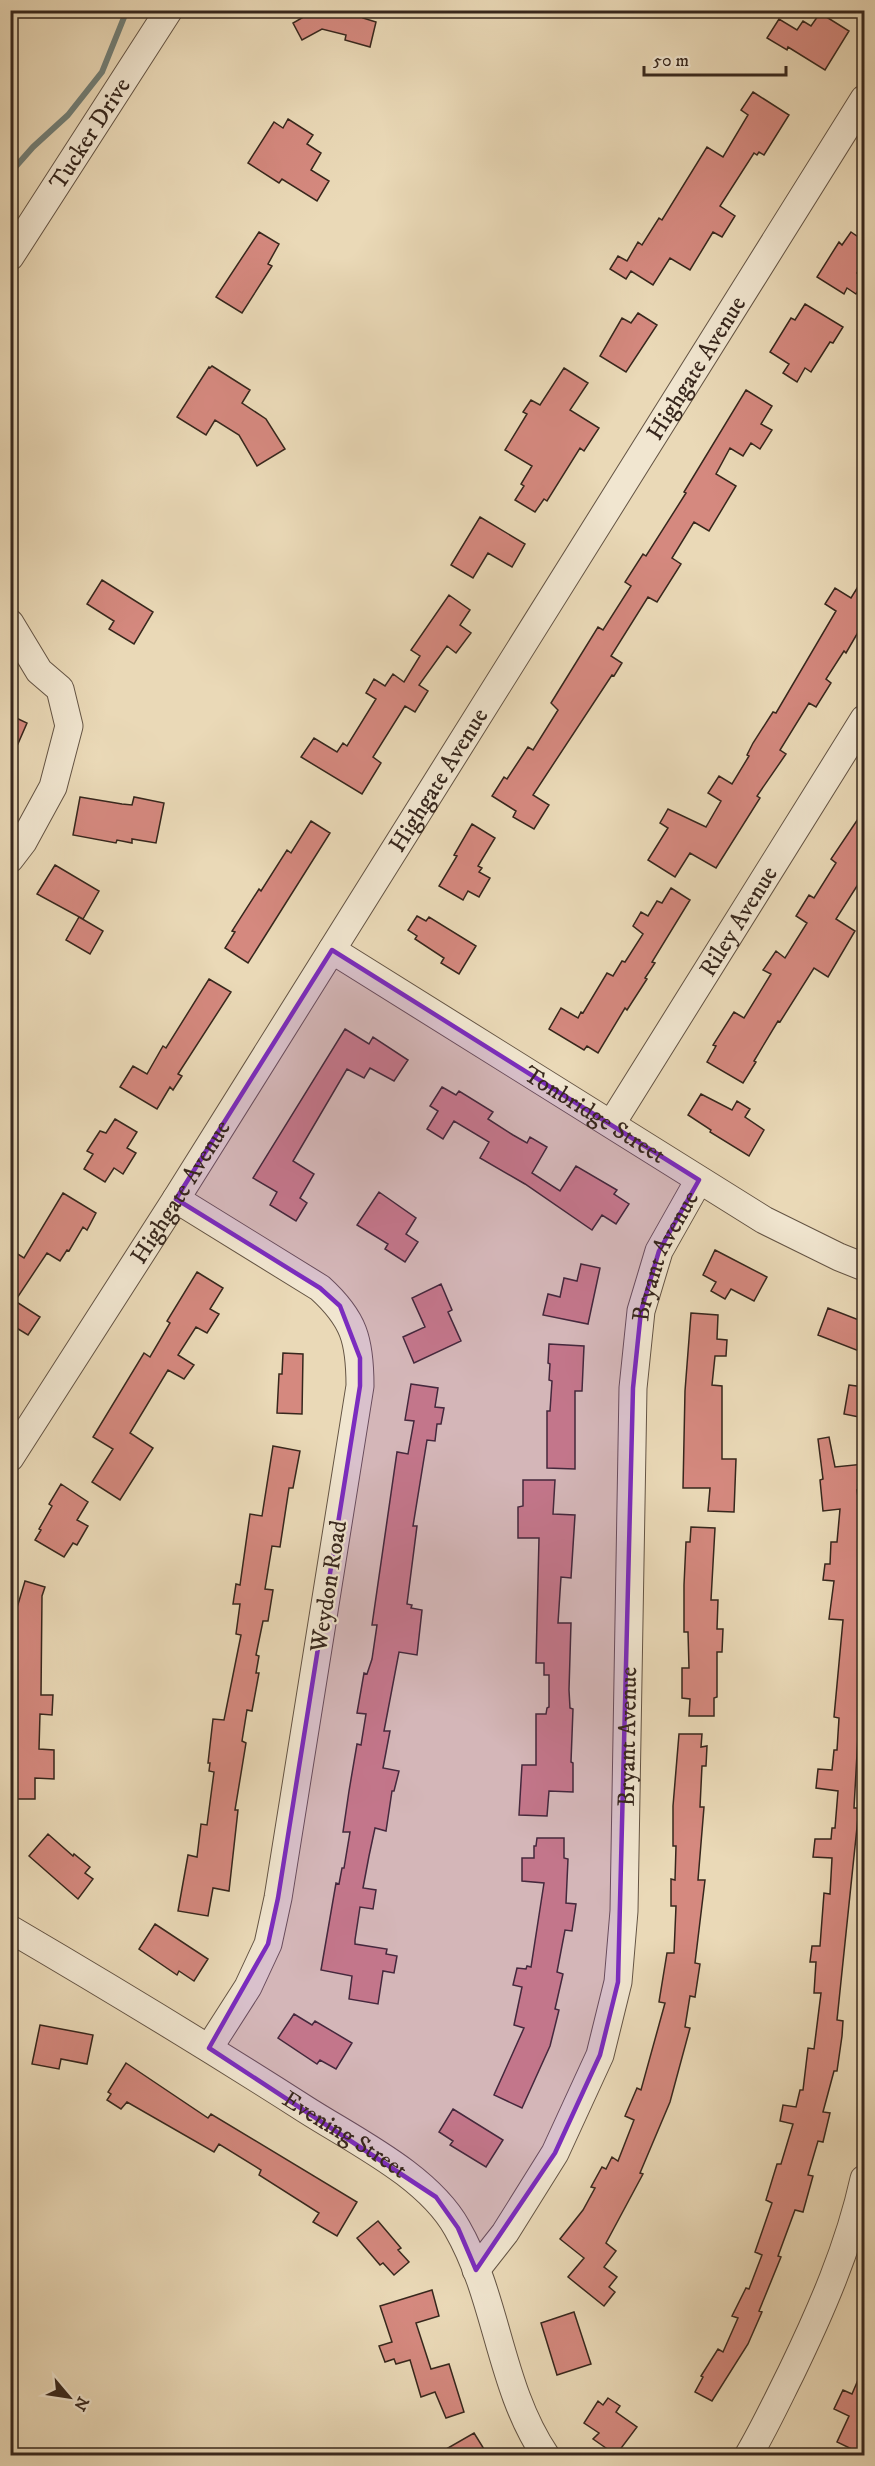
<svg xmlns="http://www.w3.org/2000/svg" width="875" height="2466" viewBox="0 0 875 2466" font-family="'IM FELL DW Pica',serif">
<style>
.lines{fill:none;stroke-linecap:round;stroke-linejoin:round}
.stream{stroke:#717f78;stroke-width:6}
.building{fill:#d5897f;stroke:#37271d;stroke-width:1.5}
.minor-casing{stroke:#645444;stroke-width:29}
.minor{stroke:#f1e6d0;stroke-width:27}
.marked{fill:#7b2cbf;fill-opacity:0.2;stroke:#7b2cbf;stroke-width:4.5;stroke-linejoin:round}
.labels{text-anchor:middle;stroke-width:4.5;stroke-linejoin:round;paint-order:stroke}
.street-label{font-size:24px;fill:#37271d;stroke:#f1e6d0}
</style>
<rect width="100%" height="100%" fill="#ead9b7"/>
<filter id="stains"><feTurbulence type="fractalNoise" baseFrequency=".00333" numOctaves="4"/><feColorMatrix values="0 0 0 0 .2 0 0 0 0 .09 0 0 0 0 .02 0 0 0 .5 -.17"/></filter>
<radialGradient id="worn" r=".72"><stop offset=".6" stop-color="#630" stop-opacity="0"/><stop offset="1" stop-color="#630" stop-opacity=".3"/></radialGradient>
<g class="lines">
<!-- stream -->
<path class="stream" d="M10 173 33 147 68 115 102 72 127 10"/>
</g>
<!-- building -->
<path class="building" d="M308 10H351L364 14 363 18 376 22 370 47 345 40 346 35 322 29 302 40 293 23 307 15Z
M820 13 849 31 825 70 788 47 787 50 767 38 779 19 797 30 803 21 811 26Z
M753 92 789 115 764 155 759 152 757 155 754 153 720 206 735 216 722 237 713 232 690 270 670 258 653 285 631 271 626 279 610 269 618 256 627 261 638 242 642 245 659 218 662 220 707 147 723 157 748 115 741 110Z
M288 119 313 135 307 144 321 153 311 170 329 181 317 201 282 179 279 183 248 163 274 122 283 128Z
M259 232 279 244 268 264 272 266 242 313 216 297Z
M851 232 864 241V260L857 273 864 278V281L856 294 847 288 844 294 817 277 839 242 842 245Z
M805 304 843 327 833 343 830 342 811 372 805 368 797 382 783 373 789 364 770 352 791 318 795 320Z
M638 313 657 325 626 372 600 356 622 318 631 323Z
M212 366 250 390 242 403 266 419 285 449 257 466 239 435 215 420 206 435 177 417 209 367 210 368Z
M564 368 588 383 570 410 599 428 584 451 580 448 547 501 544 499 535 512 515 500 524 486 521 484 532 466 505 450 527 414 523 412 531 400 540 405Z
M746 390 772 406 761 424 772 430 760 449 751 443 743 456 730 448 716 474 736 486 709 531 694 522 672 558 681 564 657 602 648 597 611 656 622 663 614 676 612 675 533 795 549 805 534 829 513 817 516 811 492 796 504 777 507 779 528 747 533 750 558 710 551 703 598 627 603 630 631 586 625 582 643 554 646 556 686 493 684 492Z
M480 517 525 544 512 567 488 553 473 578 451 565Z
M864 577V622L846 653 844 651 826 679 831 683 816 707 809 703 780 750 786 754 757 796 760 798 716 868 690 853 675 877 648 860 668 828 660 823 668 809 706 827 721 801 708 793 719 776 732 784 749 756 747 755 753 743 773 712 776 713 836 611 825 604 835 588 851 598Z
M102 580 153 612 134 644 109 629 114 621 87 604Z
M449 595 470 610 460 625 471 633 456 653 447 646 419 685 428 691 415 712 405 706 373 757 381 763 362 794 301 757 314 738 337 752 343 743 347 746 376 699 366 693 374 679 385 686 393 674 404 682 420 656 411 650Z
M10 715 27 723 10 762Z
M80 797 122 804 132 805 134 797 164 803 156 843 132 839V843L117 840 116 843 73 835Z
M864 810V875L836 919 855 931 828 977 814 968 780 1022 778 1021 754 1061 756 1062 743 1083 707 1062 716 1046 713 1045 734 1012 744 1018 771 974 763 970 776 951 785 958 807 923 796 916 809 895 814 898 836 863 831 859Z
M311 821 330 833 248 963 225 948 235 932 232 931 259 889 261 891 287 850 291 853Z
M472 824 495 838 478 866 482 868 479 872 490 878 479 897 468 891 463 900 439 886 457 856 454 855Z
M55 865 99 891 83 919 37 894Z
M671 888 690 900 652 962 655 963 645 978 647 979 627 1010 625 1008 598 1053 587 1046 584 1050 549 1029 561 1008 578 1018 581 1012 583 1013 607 973 613 976 622 961 625 962 643 934 633 926 641 912 648 916 657 901 662 903Z
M417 916 426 921 429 917 476 946 459 974 441 963 444 958 415 939 417 936 408 930Z
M79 917 103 931 90 954 66 940Z
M209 979 231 992 178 1074 182 1076 173 1090 170 1087 157 1109 120 1087 133 1066 147 1074 163 1046 166 1048Z
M345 1029 369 1044 373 1037 408 1060 394 1081 370 1068 364 1078 347 1069 293 1161 314 1174 300 1198 307 1203 296 1221 270 1205 277 1192 253 1178Z
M442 1087 456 1095 459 1091 493 1112 488 1119 513 1135 527 1143 530 1137 547 1147 532 1173 560 1191 576 1166 617 1190 614 1194 629 1204 616 1224 602 1215 592 1230 525 1184 480 1158 489 1142 454 1121 443 1139 427 1129 438 1111 430 1106Z
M701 1094 732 1110 737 1101 750 1109 745 1117 764 1130 749 1156 710 1132 711 1130 688 1115Z
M115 1119 137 1132 127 1148 136 1153 123 1174 114 1168 105 1182 84 1169 93 1154 87 1151 100 1131 106 1133Z
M379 1192 416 1218 406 1234 418 1242 405 1262 385 1249 388 1244 357 1225Z
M63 1193 96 1213 87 1230 83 1227 69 1251 67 1250 60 1261 47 1253 15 1301 40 1317 28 1335 10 1324V1249L24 1258Z
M715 1250 767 1277 754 1301 731 1289 725 1299 711 1291 716 1282 703 1275Z
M581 1264 600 1268 588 1324 543 1315 548 1294 560 1297 564 1278 577 1281Z
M197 1272 223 1288 210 1309 219 1314 207 1333 196 1327 178 1355 194 1365 184 1379 168 1370 130 1433 153 1448 120 1500 92 1482 113 1449 93 1437 144 1353 150 1357 170 1323 167 1321Z
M441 1284 452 1310 448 1312 461 1341 414 1363 403 1337 425 1327 412 1298Z
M828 1308 864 1322V1353L818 1335Z
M691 1313 718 1315 717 1339 727 1340 726 1356H715L712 1385 722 1386V1459H736L734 1512 708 1511 710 1488H683L685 1391Z
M549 1344 584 1346 582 1391H575V1469L547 1468V1411H550L552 1381 549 1380 550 1364 548 1363Z
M283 1353 303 1354 302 1414 277 1413 279 1374H282Z
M411 1384 438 1388 435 1407 444 1408 441 1424H437L435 1441 427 1440 413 1526H417L407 1604 412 1605 411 1608 422 1610 417 1655 399 1652 384 1731H390L383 1768 399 1771 394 1791H392L386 1831 375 1828 369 1856 363 1888 376 1890 373 1909 360 1907 355 1940V1944L387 1949 386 1954 397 1956 394 1973 383 1971 378 2004 349 1999 352 1976 321 1970 336 1883 339 1884 342 1868H344L350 1832H343L349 1791 357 1744 361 1745 366 1714 357 1713 364 1673 367 1674 372 1659 377 1625H372L397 1452 408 1454 414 1421 405 1420Z
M849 1385 864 1387V1418L844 1414Z
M829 1437 835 1467 864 1464V1489L857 1490 862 1528H864V1642L861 1669 864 1670V1719L859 1718 854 1808H859L837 2020 843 2021 842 2036 837 2071H834L823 2112 830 2113 823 2142 818 2141 808 2175 813 2176 803 2212 795 2210 778 2256 781 2257 759 2311 762 2312 748 2344 712 2401 695 2392 703 2377 701 2376 718 2349 723 2352 738 2318 732 2316 746 2288 749 2289 762 2255 755 2252 772 2203 766 2200 777 2164H781L793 2124 780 2121 783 2105 796 2107 800 2090H803L808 2048 814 2049 821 1993H814L816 1962H810L812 1946H820L824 1893 830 1894 832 1858 813 1857 815 1839H831L832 1828H835L838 1791 816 1788 818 1769 832 1770 834 1750H837L839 1718 834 1717 843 1620 829 1619 834 1581 823 1580 825 1564H830L831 1542H837L840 1509 823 1511 820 1480 823 1479 818 1439Z
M273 1446 300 1451 293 1488H289L280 1547 272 1546 265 1589 273 1590 268 1621H263L256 1655 259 1656 256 1673H259L252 1711 247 1710 242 1741 246 1743 235 1810H238L229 1891 213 1888 208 1916 178 1911 188 1855 197 1857 201 1824 207 1825 214 1772 209 1771 210 1763H208L213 1719 224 1720 241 1635 236 1634 240 1604H233L236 1584 240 1585 250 1514 262 1516Z
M523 1480H555L553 1514 575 1515 571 1578 561 1577 558 1623H571L569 1690 570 1708 573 1709 571 1762 573 1763V1792L549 1791 547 1816 519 1815 522 1765H536V1714H546L547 1708 549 1707V1675H544V1663H536L539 1538H518V1507L523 1506Z
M61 1484 88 1502 77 1520 88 1526 77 1545 73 1543 64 1557 35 1540 41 1530 39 1529 52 1506 49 1504Z
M691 1527 715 1528 711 1600H718L717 1629H723L722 1652H717V1697L714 1698V1716H689L690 1699 682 1698V1668H689L688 1632H684V1585L686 1542H690Z
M25 1581 45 1587 42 1596 41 1695H53L52 1715 40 1714 39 1749 54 1750V1779L35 1778V1799H13V1775H10V1748H14L16 1711 14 1712 15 1685H10V1665H13V1611H16Z
M679 1734H702L701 1747 707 1746 706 1766H702L700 1807H704L698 1880H705L695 1963 700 1964 695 1997 690 1996 685 2027 690 2028 670 2102 640 2173 643 2174 606 2243 616 2251 604 2267 617 2277 609 2287 615 2292 604 2306 568 2277 584 2258 560 2239 583 2210 595 2188 591 2187 602 2167 606 2169 612 2157 618 2161 634 2120 625 2116 637 2088 641 2090 665 2003 659 2002 667 1953H674L676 1906H671V1879L675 1880 676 1846H673V1806Z
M48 1834 73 1856 74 1854 90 1867 85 1873 93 1879 78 1899 29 1856Z
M537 1838H564V1858L568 1859 566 1903 576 1904 572 1931 565 1930 557 1972 563 1974 555 2009 559 2010 550 2046 522 2108 494 2095 524 2028 514 2025 522 1987 513 1985 517 1968 526 1969 527 1966 531 1967 544 1883 522 1881V1858H534V1846H536Z
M155 1924 208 1959 194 1981 179 1971 177 1975 139 1949Z
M294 2014 312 2025 315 2021 352 2043 336 2069 320 2060 317 2064 278 2038Z
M40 2025 93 2035 87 2064 61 2059 59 2069 32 2064Z
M126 2063 208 2118 211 2114 357 2202 337 2236 313 2222 319 2213 259 2175 261 2170 219 2144 214 2152 127 2102 121 2109 107 2100 111 2094 108 2092Z
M453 2109 503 2140 486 2167 450 2145 453 2141 439 2132Z
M378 2221 401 2248 398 2250 409 2262 394 2275 383 2263 380 2265 357 2238Z
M432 2290 439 2316 416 2323 431 2369 449 2364 464 2412 446 2418 435 2392 421 2397 410 2360 396 2364 394 2359 385 2362 379 2346 392 2342 380 2306Z
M574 2312 591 2364 557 2375 541 2323Z
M864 2366V2455L837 2442 849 2416 834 2409 843 2390 852 2394Z
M608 2398 620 2406 616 2412 637 2427 616 2455 593 2439 599 2433 584 2423 598 2401 603 2405Z
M474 2433 484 2449 474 2456H434Z"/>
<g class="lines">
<defs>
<g id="minor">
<path id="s1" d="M10 257 169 10"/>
<path d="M10 623 39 671 60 689 69 726 53 787 23 842 10 859"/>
<path id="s2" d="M332 950 764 1220 839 1257 864 1267"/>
<path id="s3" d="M612 1123 864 719"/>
<path d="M176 1199 320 1288C354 1319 360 1340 360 1386L278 1898 268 1944 248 1987 209 2048"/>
<path id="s4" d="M10 1458 176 1199 864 99"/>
<path id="s5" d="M10 1929C109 1987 208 2047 305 2109 355 2141 428 2176 457 2228 498 2299 499 2387 546 2456"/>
<path id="s6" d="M476 2270 505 2233 555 2153 600 2055 618 1982 624 1911 633 1388 641 1311 659 1251 699 1180"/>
<path d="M748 2456C764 2429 777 2401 791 2373 821 2311 849 2247 864 2179"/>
</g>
</defs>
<!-- minor casing -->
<use href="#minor" class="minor-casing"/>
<!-- minor -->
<use href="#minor" class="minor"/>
</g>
<!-- marked area -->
<path class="marked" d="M332 950 699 1180 659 1251 641 1311 633 1388 618 1982 600 2055 555 2153 476 2270 458 2228 436 2197 209 2048 268 1944 278 1898 360 1386V1358L340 1306 320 1288 176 1199Z"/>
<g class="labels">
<!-- street labels -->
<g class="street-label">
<text dy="8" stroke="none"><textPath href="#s1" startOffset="147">Tucker Drive</textPath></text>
<text dy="8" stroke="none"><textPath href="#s4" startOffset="1288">Highgate Avenue</textPath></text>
<text dy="8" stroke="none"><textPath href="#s4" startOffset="802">Highgate Avenue</textPath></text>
<text dy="8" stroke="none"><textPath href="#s3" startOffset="238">Riley Avenue</textPath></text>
<text dy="8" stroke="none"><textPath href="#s2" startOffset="310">Tonbridge Street</textPath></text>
<text dy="8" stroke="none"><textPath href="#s4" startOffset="316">Highgate Avenue</textPath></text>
<text dy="8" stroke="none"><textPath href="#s6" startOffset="1056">Bryant Avenue</textPath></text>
<text transform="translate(328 1586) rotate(-81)" y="8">Weydon Road</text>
<text dy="8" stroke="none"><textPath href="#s6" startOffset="570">Bryant Avenue</textPath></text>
<text dy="8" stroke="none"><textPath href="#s5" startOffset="393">Evening Street</textPath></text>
</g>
</g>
<!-- margin -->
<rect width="875" height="2466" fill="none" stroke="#ead9b7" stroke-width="36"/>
<rect x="12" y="12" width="851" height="2442" fill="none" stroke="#37271d" stroke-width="3"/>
<rect x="18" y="18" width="839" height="2430" fill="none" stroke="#37271d" stroke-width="1.5"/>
<!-- north arrow -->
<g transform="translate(69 2397) rotate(119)" stroke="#f1e6d0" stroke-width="4.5" paint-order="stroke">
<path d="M0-4.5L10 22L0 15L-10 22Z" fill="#37271d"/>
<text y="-9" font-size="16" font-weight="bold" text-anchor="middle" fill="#37271d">N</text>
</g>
<!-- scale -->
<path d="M644 66v9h142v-9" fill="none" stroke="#37271d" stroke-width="3"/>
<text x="653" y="66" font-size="18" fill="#37271d" stroke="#f1e6d0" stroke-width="4.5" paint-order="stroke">50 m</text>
<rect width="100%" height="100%" filter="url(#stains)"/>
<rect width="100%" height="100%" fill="url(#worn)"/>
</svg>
